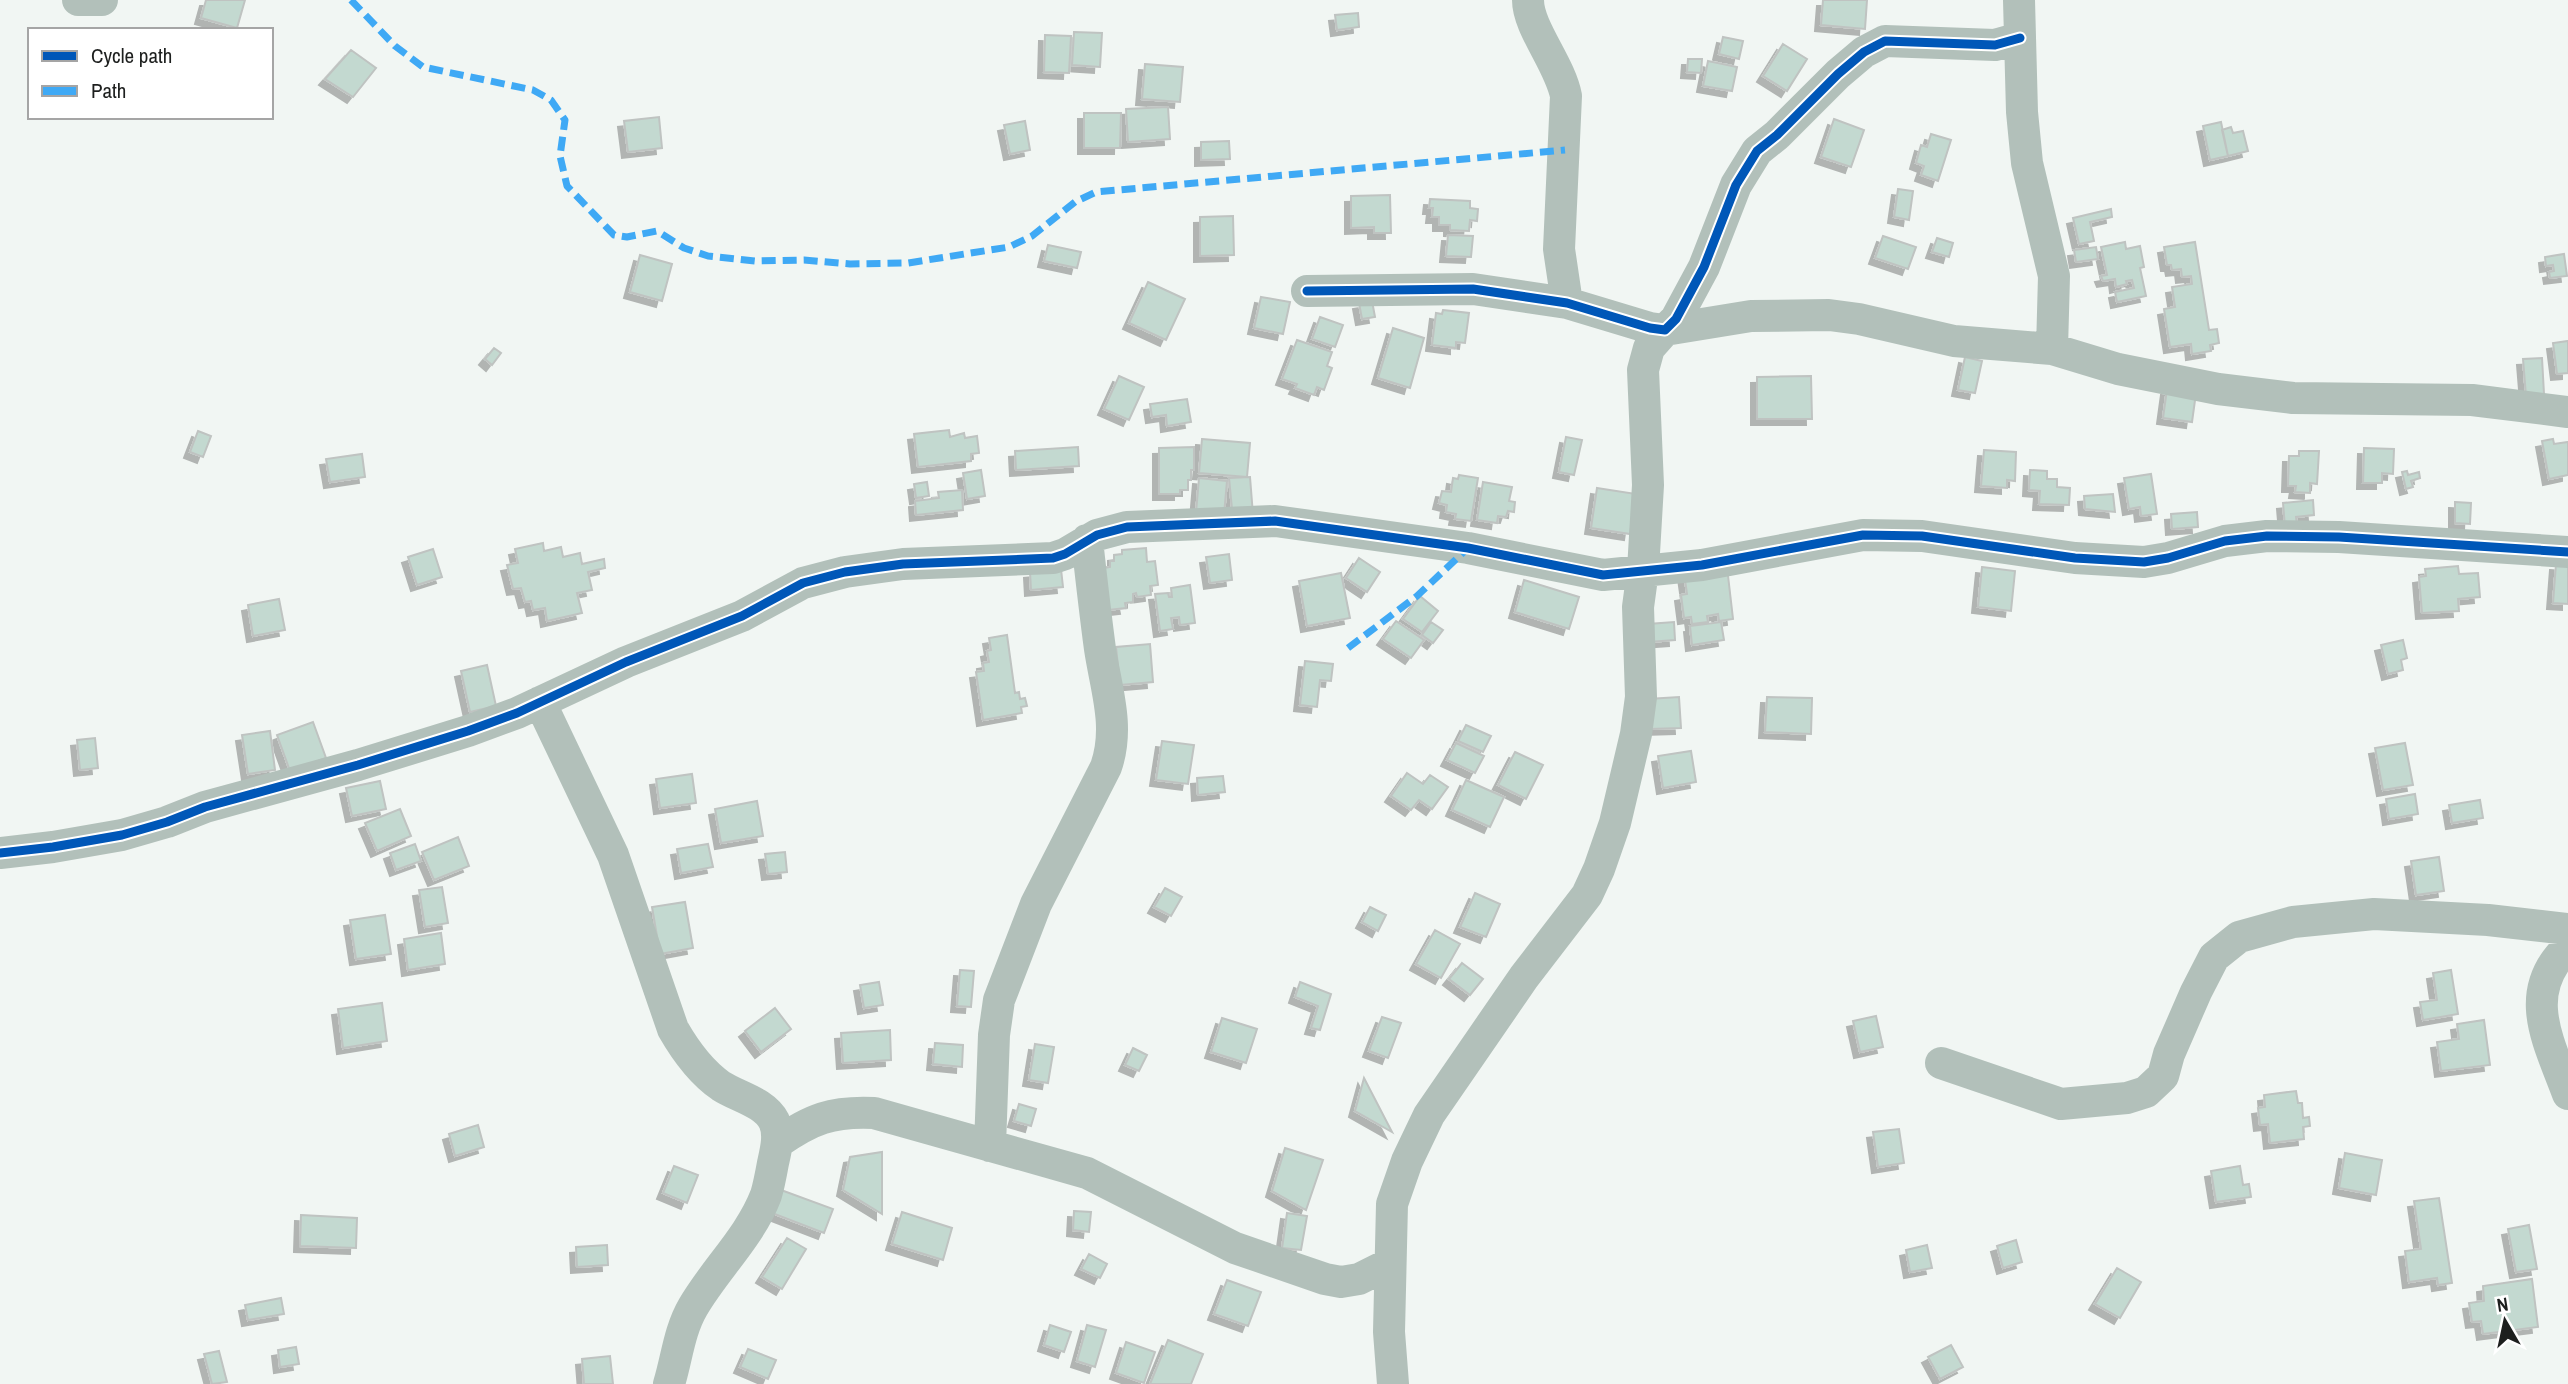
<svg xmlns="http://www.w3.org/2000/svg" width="2568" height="1384" viewBox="0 0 2568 1384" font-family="'Archivo Narrow',sans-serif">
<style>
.building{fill:#c3d9d0;stroke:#bfc3c1;stroke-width:2;filter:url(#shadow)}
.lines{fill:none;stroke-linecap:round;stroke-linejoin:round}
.minor{stroke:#b2c0ba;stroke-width:32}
.quiet{stroke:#3fa9f5;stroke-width:7;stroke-dasharray:14 7;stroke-linecap:butt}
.cycleway-casing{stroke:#fff;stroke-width:13}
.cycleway{stroke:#0057b8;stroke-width:9}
</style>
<defs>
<filter id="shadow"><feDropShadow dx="-6" dy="6" stdDeviation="0" flood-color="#0004"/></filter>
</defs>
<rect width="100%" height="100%" fill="#f1f6f3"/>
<!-- building -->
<path class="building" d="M206 0H245L237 28 201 18Z
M1823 0H1867L1865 29 1821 25Z
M1358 13 1359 27 1337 30 1335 15Z
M1074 32 1102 33 1100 67 1072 65Z
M1045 35 1071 36 1069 73 1044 72Z
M1723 37 1743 41 1739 59 1719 54Z
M1783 44 1807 59 1787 91 1763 76Z
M351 50 376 68 353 97 325 79Z
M1688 59H1702L1701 73 1687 72Z
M1708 61 1737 67 1732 91 1703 86Z
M1145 64 1183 67 1180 102 1142 99Z
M1168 107 1170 139 1128 142 1126 109Z
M1084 113H1121L1120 148H1084Z
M659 117 662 148 628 152 624 121Z
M1834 119 1864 130 1851 167 1821 157Z
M1025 121 1030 150 1010 154 1004 125Z
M2221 122 2228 156 2210 160 2203 126Z
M2231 127 2233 133 2243 131 2248 151 2228 156 2222 130Z
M1931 134 1951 140 1938 181 1921 175 1924 166 1916 163 1921 145 1927 147Z
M1229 141 1230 159 1201 160V142Z
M1898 189 1913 191 1909 220 1894 217Z
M1390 195 1391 233H1374V227L1351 228V196Z
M1430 199 1470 201V208L1478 209 1477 221 1470 220 1469 231 1450 230V225H1439V217H1432L1433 208H1429Z
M2111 209 2112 217 2090 222 2094 241 2079 244 2073 218Z
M1233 216 1234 255 1200 256V217Z
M1448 235 1473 236 1471 257 1446 256Z
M1883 236 1916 247 1908 269 1875 258Z
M1937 238 1953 243 1949 257 1932 252Z
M2125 242 2126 249 2140 246 2144 267 2140 268 2146 296 2117 302 2115 292 2134 288 2132 280 2126 281 2127 284 2116 287 2115 279 2103 281 2101 276 2107 275 2101 247Z
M2195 242 2209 330 2217 329 2219 343 2210 345 2211 351 2192 354 2191 344 2170 347 2164 309 2175 307 2172 287 2192 284 2191 276 2182 277 2181 269 2172 270 2171 265H2167L2164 247Z
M1048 245 1081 252 1077 268 1044 261Z
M2096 247 2098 259 2076 262 2074 250Z
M2564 254 2567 276 2550 278 2549 272 2554 271 2553 265 2546 266 2545 257Z
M640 255 672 264 662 301 630 292Z
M1148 282 1185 299 1166 340 1129 323Z
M1261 297 1290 302 1283 334 1254 328Z
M1372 301 1375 317 1362 319 1359 303Z
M1443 310 1469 313 1465 343 1456 342V348L1432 345 1436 313 1442 314Z
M1320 317 1343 325 1335 347 1312 339Z
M1393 328 1424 338 1410 388 1378 378Z
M1297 340 1332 352 1327 366 1332 368 1324 390 1317 387 1314 395 1295 388 1297 384 1282 379Z
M2568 341V373L2557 374 2553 343Z
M494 348 501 353 492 365 485 359Z
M1965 357 1982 361 1975 393 1958 390Z
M2542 358 2544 394 2526 396 2523 359Z
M1119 376 1144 387 1129 420 1104 409Z
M1811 376 1812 419H1757V377Z
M2167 389 2196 393 2192 422 2163 418Z
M1187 399 1191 422 1167 426 1166 415 1152 417 1150 404Z
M949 430 950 437 964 433 965 438 977 436 979 453 971 454V461L918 467 914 434Z
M198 431 211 436 203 457 190 452Z
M1566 437 1582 440 1574 475 1559 472Z
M1202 439 1250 443 1247 477 1199 473Z
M2553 439 2554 444 2568 442V475L2549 479 2542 441Z
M1078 447 1079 466 1016 470 1015 451Z
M1194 447V470H1191V480H1188V490H1180V494H1159V448Z
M2364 448 2394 449 2393 474 2382 473V483H2363Z
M1984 450 2016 452 2015 481 2007 480V488L1981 486Z
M2299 451H2319L2317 484 2310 483V493L2295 492 2296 486H2288L2289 456H2299Z
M362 454 365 477 330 482 326 459Z
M981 470 985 496 967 499 963 473Z
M2030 470 2047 471V479H2057V487L2070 488 2069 505 2039 504 2040 491 2029 490Z
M2407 471 2408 475 2419 472 2420 478 2411 481 2413 487 2406 489 2402 472Z
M2151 474 2157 514 2141 516 2140 507 2129 509 2124 478Z
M1459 475 1478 478 1471 521 1455 519 1456 514 1446 512 1447 505 1439 503 1442 491 1451 492 1453 478 1458 479Z
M1250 477 1253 515 1232 509 1229 478Z
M1199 478 1227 481 1224 515 1196 513Z
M927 482 929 496 916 498 914 484Z
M1483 482 1512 487 1509 501 1515 502 1514 512 1508 511 1506 517 1498 516 1497 523 1477 520Z
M1597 488 1636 494 1630 534 1591 528Z
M962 490 963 510 916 515 915 501 939 498 938 492Z
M2113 494 2115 512 2085 509 2084 496Z
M2313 500 2314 515 2296 517 2297 526 2285 527 2283 503Z
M2455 502 2471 503 2470 524 2455 523Z
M2197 512 2198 527 2172 529 2171 514Z
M543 543 544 551 561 547 563 557 580 553 582 564 604 559 605 568 588 572 592 590 577 593 582 613 547 621 545 608 533 610 531 601 525 602 521 588 513 589 507 565 518 563 515 549Z
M1146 548 1147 562 1155 561 1158 585 1150 586 1151 595 1137 597 1136 593 1133 594V602L1125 603 1126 608 1108 610 1104 568 1110 567V561H1114V555L1122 554V550Z
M433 549 442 577 417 585 408 557Z
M1229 554 1232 580 1210 583 1206 557Z
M1359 558 1380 572 1367 592 1346 578Z
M2556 564 2568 565V604L2553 603Z
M2458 566 2459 574 2478 573 2480 597 2458 599 2459 611 2422 613 2419 577 2426 576 2425 569Z
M1727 567 1733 619 1719 621 1718 614 1707 616 1708 622 1692 624 1691 617 1684 618 1681 595 1687 594 1684 573Z
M1982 567 2015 571 2011 611 1978 607Z
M1061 569 1063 587 1031 590 1030 572Z
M1341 573 1350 618 1307 626 1299 581Z
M1524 580 1579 597 1569 629 1515 612Z
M1190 585 1195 623 1180 625 1179 617 1171 618 1173 629 1160 631 1155 594 1168 593 1169 597H1172L1171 588Z
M1420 596 1438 611 1422 632 1403 619Z
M279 599 285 630 253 636 248 605Z
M1396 621 1424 640 1411 658 1383 639Z
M1431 622 1443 630 1433 643 1422 635Z
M1674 622 1675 640 1649 642 1648 624Z
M1721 622 1724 640 1692 645 1690 626Z
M1007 635 1015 693 1019 692 1020 699 1025 698 1027 706 1021 707 1022 713 983 720 976 672 984 671 983 663 989 662 987 651 991 650 989 638Z
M2403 640 2407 658 2401 660 2403 670 2388 674 2381 645Z
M1150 644 1153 682 1120 685 1116 647Z
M1305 661 1333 664 1331 681 1320 680 1317 707 1300 705Z
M487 665 496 706 470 712 461 671Z
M1679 697 1681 728 1650 729 1648 699Z
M1767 697 1812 698 1811 734 1765 732Z
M313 722 326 758 290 771 277 735Z
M1466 725 1491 736 1483 752 1458 741Z
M270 731 275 770 248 774 242 735Z
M95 738 98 768 80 770 77 740Z
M1162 741 1194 745 1188 784 1156 780Z
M1456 743 1484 756 1475 773 1447 760Z
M2405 743 2413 785 2383 790 2375 748Z
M1691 751 1696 782 1663 788 1658 756Z
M1515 752 1543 765 1526 799 1498 785Z
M1407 773 1423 784 1430 775 1448 787 1432 809 1419 800 1411 810 1391 796Z
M692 774 696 803 660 808 656 779Z
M1223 776 1225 792 1198 795 1197 778Z
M1466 780 1504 797 1490 827 1452 810Z
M380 781 386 809 352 816 346 788Z
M2415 794 2418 814 2389 819 2386 799Z
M2480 800 2483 818 2452 823 2449 805Z
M757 801 763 836 721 843 715 809Z
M400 809 411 836 377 851 365 823Z
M458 837 469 866 434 880 422 852Z
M415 844 421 861 396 870 390 853Z
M708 844 713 867 681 873 677 849Z
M785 852 787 872 768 874 765 854Z
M2439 857 2444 891 2416 895 2411 861Z
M442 887 448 923 425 927 419 890Z
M1165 888 1182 897 1171 916 1154 907Z
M1475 893 1500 904 1486 937 1460 927Z
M685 902 693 948 660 954 652 907Z
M1370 907 1386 915 1378 931 1362 922Z
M385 915 391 954 356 959 350 920Z
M1435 930 1460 944 1441 978 1416 964Z
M441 933 445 964 408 970 404 939Z
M1462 963 1483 979 1470 995 1449 979Z
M960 970 974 971 971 1007 957 1006Z
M2451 970 2458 1014 2423 1020 2420 1002 2437 1000 2433 973Z
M879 982 883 1005 864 1008 860 985Z
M1300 982 1331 994 1320 1030 1311 1028 1318 1006 1295 997Z
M382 1003 387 1041 343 1048 338 1009Z
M775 1008 791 1029 761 1052 745 1031Z
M1876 1016 1883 1047 1860 1052 1853 1021Z
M1382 1017 1401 1023 1388 1058 1369 1051Z
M1222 1018 1257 1029 1246 1063 1211 1052Z
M2484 1020 2490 1065 2441 1071 2437 1042 2459 1039 2457 1024Z
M890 1030 891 1060 843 1063 841 1033Z
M935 1043 963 1045 962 1067 933 1064Z
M1035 1044 1054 1047 1048 1083 1029 1080Z
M1133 1048 1147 1055 1139 1071 1125 1065Z
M1364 1078 1392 1132 1355 1111Z
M2296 1091 2298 1103H2302L2303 1118 2309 1117 2310 1126 2303 1127 2304 1139 2270 1143 2268 1124 2260 1125 2258 1108 2265 1107 2264 1095Z
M1019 1104 1036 1109 1031 1126 1014 1121Z
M478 1125 484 1147 455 1156 449 1134Z
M1899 1129 1904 1163 1878 1167 1873 1132Z
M1285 1148 1323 1160 1306 1210 1272 1191Z
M882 1152V1214L843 1190 850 1157Z
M2345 1153 2382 1160 2376 1195 2339 1188Z
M674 1166 698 1175 687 1203 663 1193Z
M2240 1166 2243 1185 2249 1184 2251 1197 2216 1202 2211 1171Z
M781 1190 833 1209 824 1233 772 1213Z
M2439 1198 2452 1283 2438 1285 2437 1278 2409 1282 2405 1251 2421 1249 2414 1201Z
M1074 1211 1091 1212 1089 1232 1073 1230Z
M902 1212 952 1228 943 1260 892 1244Z
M1287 1213 1307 1216 1301 1250 1282 1248Z
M301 1215 357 1218 356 1248 300 1246Z
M2529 1225 2537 1269 2516 1272 2508 1229Z
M787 1238 806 1249 782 1289 762 1277Z
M2016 1240 2022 1262 2003 1268 1997 1246Z
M607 1245 608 1265 577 1267 576 1247Z
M1927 1245 1932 1268 1910 1272 1906 1250Z
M1089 1254 1107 1264 1100 1278 1081 1269Z
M2117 1268 2141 1282 2120 1318 2095 1304Z
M2532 1279 2538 1327 2483 1334 2481 1321 2472 1322 2469 1303 2484 1301 2483 1286Z
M1227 1280 1261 1292 1248 1326 1214 1314Z
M281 1298 284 1314 248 1320 245 1305Z
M1050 1325 1071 1332 1064 1352 1044 1345Z
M1087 1325 1106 1330 1095 1367 1077 1361Z
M1168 1340 1203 1354 1191 1384H1150Z
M1126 1342 1155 1352 1144 1383 1116 1373Z
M1951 1345 1963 1367 1940 1379 1928 1357Z
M296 1347 299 1364 280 1367 278 1350Z
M748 1349 776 1360 768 1379 740 1367Z
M219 1351 227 1382 212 1384 204 1354Z
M610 1356 613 1384H584L582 1359Z"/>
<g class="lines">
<!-- minor -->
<path class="minor" d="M78 0H102
M1528 0C1528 28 1560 64 1566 96L1559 249 1567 303
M2019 0 2022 112 2027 163 2054 276 2052 349
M1307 291 1473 289 1567 303 1650 328 1665 330 1676 319 1704 267 1736 185 1757 151 1777 135 1838 74 1864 52 1885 41 1995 45 2020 38
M540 702 613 855 673 1029C685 1050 701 1072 721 1086 738 1097 764 1102 774 1121 780 1134 776 1150 773 1163 771 1174 769 1185 766 1195 750 1237 715 1269 693 1307 679 1331 677 1358 669 1384
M0 853 53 847 122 835 167 822 205 807 358 765 468 731 517 713 626 662 742 616 803 583 845 572 903 564 1053 558 1065 554 1097 535 1127 527 1275 521 1468 548 1603 575 1702 565 1863 535 1922 536 2075 558 2144 562 2168 558 2225 541 2267 536 2339 537 2568 552
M2568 947C2520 993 2549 1042 2568 1094
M1941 1063 2061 1104 2127 1098 2146 1092 2163 1076 2169 1054 2196 992 2214 957 2239 937 2293 922 2374 914 2488 920 2568 929
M777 1143C811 1119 832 1111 874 1113L1087 1173 1235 1248 1325 1279 1341 1282 1359 1279 1389 1264
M990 1146 994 1035 999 1000 1036 904 1106 767C1120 727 1106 689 1100 649 1095 612 1091 576 1087 540
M1393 1384 1389 1332 1392 1204 1407 1161 1429 1115 1524 977 1587 895 1599 869 1615 823 1636 734 1641 697 1638 607 1643 570 1648 485 1643 370 1649 348 1665 330 1751 316 1829 315 1859 319 1954 341 2052 349 2118 369 2218 389 2293 398 2472 400 2568 412"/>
<!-- quiet -->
<path class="quiet" d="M351 0 395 46 423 67 533 90 551 100 565 120 560 156 567 186 614 235 627 237 657 231 684 248 708 256 755 261 804 260 850 264 908 263 1009 247 1032 236 1075 202 1096 192 1565 150
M1348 648 1417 596 1468 548"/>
<defs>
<path id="cycleway" d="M1307 291 1473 289 1567 303 1650 328 1665 330 1676 319 1704 267 1736 185 1757 151 1777 135 1838 74 1864 52 1885 41 1995 45 2020 38
M0 853 53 847 122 835 167 822 205 807 358 765 468 731 517 713 626 662 742 616 803 583 845 572 903 564 1053 558 1065 554 1097 535 1127 527 1275 521 1468 548 1603 575 1702 565 1863 535 1922 536 2075 558 2144 562 2168 558 2225 541 2267 536 2339 537 2568 552"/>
</defs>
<!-- cycleway casing -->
<use href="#cycleway" class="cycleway-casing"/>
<!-- cycleway -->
<use href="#cycleway" class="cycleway"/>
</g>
<!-- legend -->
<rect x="28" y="28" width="245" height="91" fill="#ffffff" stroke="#a5a5a5" stroke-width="2"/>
<rect x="42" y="51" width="35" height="10" fill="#0057b8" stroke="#a5a5a5" stroke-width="2"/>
<text x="91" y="63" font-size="21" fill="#1d1f1e">Cycle path</text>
<rect x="42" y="86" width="35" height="10" fill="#3fa9f5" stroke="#a5a5a5" stroke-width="2"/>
<text x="91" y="98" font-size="21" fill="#1d1f1e">Path</text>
<!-- north arrow -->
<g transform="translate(2505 1321) rotate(351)" stroke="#ffffff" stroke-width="5" paint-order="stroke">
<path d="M0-5L12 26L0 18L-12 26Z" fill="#1d1f1e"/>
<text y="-10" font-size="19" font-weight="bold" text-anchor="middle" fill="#1d1f1e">N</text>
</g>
</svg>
